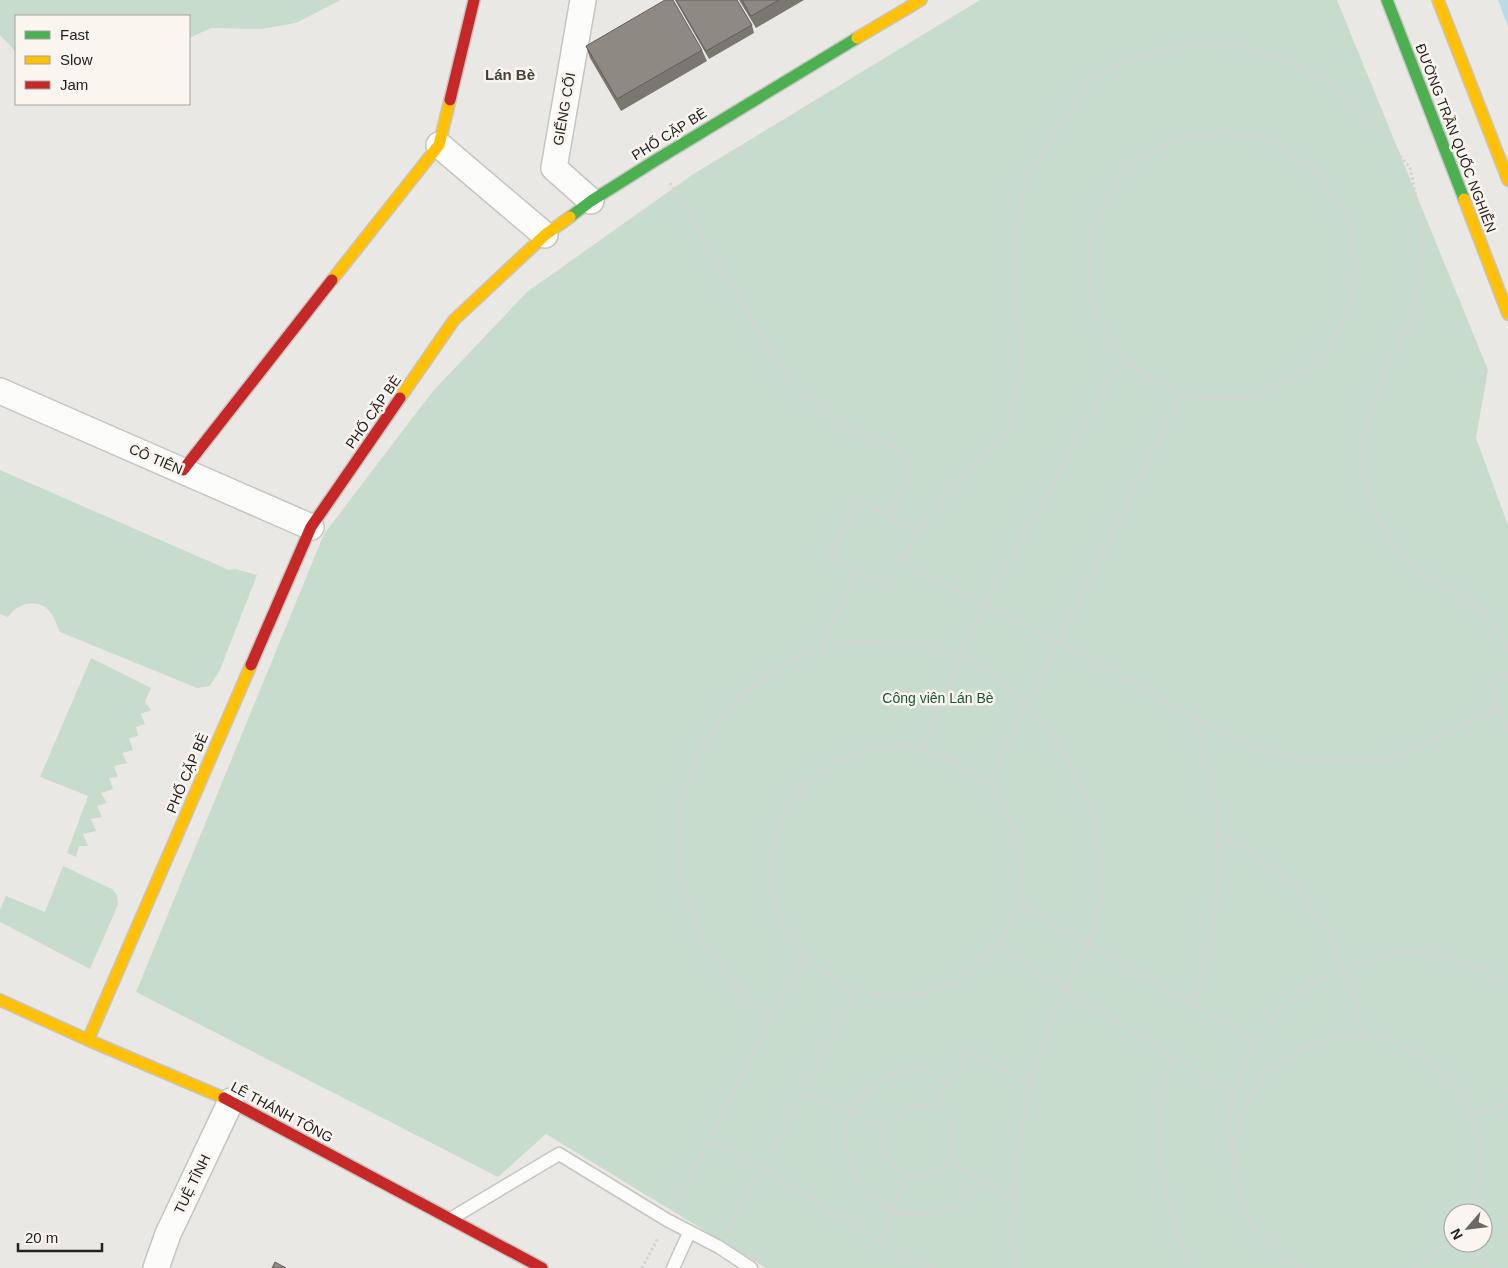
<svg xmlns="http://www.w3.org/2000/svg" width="1508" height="1268" viewBox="0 0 1508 1268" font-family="Helvetica,sans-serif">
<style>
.green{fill:#c8dccd;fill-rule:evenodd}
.water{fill:#bcdae6}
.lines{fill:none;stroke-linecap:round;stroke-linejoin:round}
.lane-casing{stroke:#c6c5c2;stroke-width:15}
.street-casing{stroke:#c6c5c2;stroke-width:28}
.fast-casing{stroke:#c6c5c2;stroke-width:14}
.slow-casing{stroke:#c6c5c2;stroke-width:14}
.jam-casing{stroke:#c6c5c2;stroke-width:14}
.path{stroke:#d6d4d4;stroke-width:3;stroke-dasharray:2.5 2.5;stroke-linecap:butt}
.lane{stroke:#fcfcfb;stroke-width:12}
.street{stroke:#fcfcfb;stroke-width:25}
.fast{stroke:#4caf50;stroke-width:11}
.slow{stroke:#ffc107;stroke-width:11}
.jam{stroke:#c62828;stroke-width:11}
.wall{fill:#7a7670}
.building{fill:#8e8982;stroke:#63605b}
.labels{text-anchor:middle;stroke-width:5;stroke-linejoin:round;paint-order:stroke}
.street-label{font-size:14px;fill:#252321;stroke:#faf5ef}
.park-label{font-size:14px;fill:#1a5636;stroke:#faf5ef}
.neighbourhood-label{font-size:15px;font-weight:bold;fill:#46433d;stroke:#faf5ef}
</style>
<rect width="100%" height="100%" fill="#eae8e5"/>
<!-- green -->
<path class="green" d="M0 0H341L296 23 261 29 211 28 189 38V16H16V52L0 35Z
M980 0H1337L1488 370 1476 438 1508 525V1268H766L546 1134 498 1177 136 992 324 534 433 391 527 292 692 175ZM1453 1213H1483V1243H1453Z
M0 470 229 570 236 569 257 575 220 670 210 686 197 688 60 632C57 626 55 618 51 613 39 597 18 602 8 617L0 614Z
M91 658 151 688 145 702 151 710 141 714 145 724 136 727 138 736 129 738 133 750 122 753 127 763 114 766 118 777 109 778 113 789 101 793 107 803 97 806 102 817 91 819 96 831 83 834 88 846H79L76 857 67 853 88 796 40 777Z
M63 866 112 889 117 895 118 905 90 969 0 922V910L6 896 45 912Z"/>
<!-- water -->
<path class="water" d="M1498 0H1508V27Z"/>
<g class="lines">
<defs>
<path id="lane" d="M452 1218 559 1154 667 1220 719 1247 751 1268
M673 1268 689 1233"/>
<path id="street" d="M583 0 554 168 591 201
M439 145 545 235
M0 391 311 527
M156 1268 168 1234 231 1101"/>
<path id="fast" d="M1387 0 1464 199
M570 217 591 201 656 160 857 38"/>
<path id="slow" d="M1438 0 1508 180
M857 38 921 0
M1464 199 1508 314
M332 280 439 145 450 100
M400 398 454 320 545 235 570 217
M0 1000 88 1040 224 1098
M88 1040 251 665"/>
<path id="jam" d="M450 100 474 0
M183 470 332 280
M251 665 311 527 400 398
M224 1098 542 1268"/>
</defs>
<!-- lane casing -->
<use href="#lane" class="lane-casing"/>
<!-- street casing -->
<use href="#street" class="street-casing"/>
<!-- fast casing -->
<use href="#fast" class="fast-casing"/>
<!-- slow casing -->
<use href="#slow" class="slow-casing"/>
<!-- jam casing -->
<use href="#jam" class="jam-casing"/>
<!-- path -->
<path class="path" d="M1089 266a133 133 0 1 1 266 0a133 133 0 1 1-266 0Z
M670 183 790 381 818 406 852 430 895 447 908 459 909 481 888 515
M859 500 917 531 887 588 829 557Z
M917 531 1010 428 1024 350 1014 305 1015 262 1023 186 1064 119 1094 78 1121 64 1190 44 1228 45 1260 51 1297 66 1337 86 1373 121 1410 168 1424 234 1418 289 1412 321 1391 359 1373 402 1364 432 1363 477 1374 511 1398 550 1428 577 1458 592 1484 613 1500 633 1508 650
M901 561 1120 675 1232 739 1285 757 1320 762H1371L1417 748 1460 726 1500 709
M821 651 856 572
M1508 674 1489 682 1508 730
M1191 714 1216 794 1219 870 1213 943 1194 1004
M772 871a125 125 0 1 1 250 0a125 125 0 1 1-250 0Z
M920 747 986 605 1124 357
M988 784 1182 394
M1218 833 1261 858 1300 892 1327 928 1357 1001 1363 1037
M1019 904 1256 1040
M998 948 1234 1094
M772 1018 744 994 703 943 681 882 678 817 697 755 734 701 789 661 856 641 925 645 989 671 1040 718 1077 777 1093 816 1100 854 1102 897 1087 943 1065 989 1032 1074 1017 1161 1012 1242 1017 1268
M1172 1056 1158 1112 1162 1169 1178 1239 1193 1268
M948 1084C933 1072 925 1070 906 1072 901 1073 895 1072 891 1074 880 1078 869 1088 862 1098 859 1101 855 1105 853 1110 837 1141 850 1182 877 1201 890 1211 898 1216 915 1215 946 1215 964 1205 982 1180
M804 1093 852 1110 886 1130
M884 1141a35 35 0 1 1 70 0a35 35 0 1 1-70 0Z
M935 1110 948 1084 971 1049 1030 1086
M1474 1116 1508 1103
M708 1141 763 1168 879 1241 932 1268
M949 1161 1014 1201
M1234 1169 1228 1132 1234 1094 1248 1051 1279 1011 1317 982 1353 965 1410 948 1481 968 1508 986
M676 1203 804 956
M728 1230 804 1093 854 990
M879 1241 909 1175
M1467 1243 1489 1268
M642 1268 658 1238
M1302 1268 1279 1254 1252 1224 1237 1185 1235 1144 1246 1104 1270 1071 1303 1047 1343 1035 1384 1037 1422 1053 1453 1080 1474 1116 1482 1156 1477 1196 1468 1213
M1414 1268 1430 1261 1453 1238"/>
<!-- lane -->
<use href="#lane" class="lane"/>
<!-- street -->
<use href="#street" class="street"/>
<!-- fast -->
<use href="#fast" class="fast"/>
<!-- slow -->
<use href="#slow" class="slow"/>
<!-- jam -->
<use href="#jam" class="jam"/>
</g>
<!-- wall -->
<path class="wall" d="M675 0H737L752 25 754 33 709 59Z
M739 0H804L756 28Z
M586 46 702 50 707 61 621 111 590 58Z"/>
<!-- building -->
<path class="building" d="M665 0H673L702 50 617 99 586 46Z
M676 0H737L752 25 706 51Z
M742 0H779L751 16Z
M275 1262 286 1268H272Z"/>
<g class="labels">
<!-- street labels -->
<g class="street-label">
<text transform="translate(564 109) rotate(-80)" y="5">GIẾNG CỐI</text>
<text transform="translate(669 134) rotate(-32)" y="5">PHỐ CẶP BÈ</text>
<text transform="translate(1456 138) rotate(69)" y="5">ĐƯỜNG TRẦN QUỐC NGHIỄN</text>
<text transform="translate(373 412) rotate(-55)" y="5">PHỐ CẶP BÈ</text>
<text transform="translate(156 459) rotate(23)" y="5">CÔ TIÊN</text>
<text transform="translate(187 773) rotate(-67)" y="5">PHỐ CẶP BÈ</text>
<text transform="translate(282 1112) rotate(28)" y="5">LÊ THÁNH TÔNG</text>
<text transform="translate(192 1184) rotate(-64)" y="5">TUỆ TĨNH</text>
</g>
<!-- park labels -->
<g class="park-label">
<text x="938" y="703">Công viên Lán Bè</text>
</g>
<!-- neighbourhood labels -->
<g class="neighbourhood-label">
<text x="510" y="80">Lán Bè</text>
</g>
</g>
<!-- legend -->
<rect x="15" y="15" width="175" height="90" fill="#faf5ef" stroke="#a5a19d"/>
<rect x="25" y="31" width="25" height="8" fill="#4caf50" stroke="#a5a19d"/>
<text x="60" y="40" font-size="15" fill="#252321">Fast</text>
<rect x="25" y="56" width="25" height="8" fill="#ffc107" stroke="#a5a19d"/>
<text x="60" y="65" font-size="15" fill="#252321">Slow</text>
<rect x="25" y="81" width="25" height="8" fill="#c62828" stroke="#a5a19d"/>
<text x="60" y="90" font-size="15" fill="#252321">Jam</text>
<!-- north arrow -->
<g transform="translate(1468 1228) rotate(242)"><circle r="24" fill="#faf5ef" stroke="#a5a19d"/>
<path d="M0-4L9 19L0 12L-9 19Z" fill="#6a6866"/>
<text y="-8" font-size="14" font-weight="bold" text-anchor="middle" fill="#252321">N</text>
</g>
<!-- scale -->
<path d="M18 1243v8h84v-8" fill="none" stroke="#252321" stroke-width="2.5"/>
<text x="25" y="1243" font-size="15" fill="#252321" stroke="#faf5ef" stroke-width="4" paint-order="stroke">20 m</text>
</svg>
